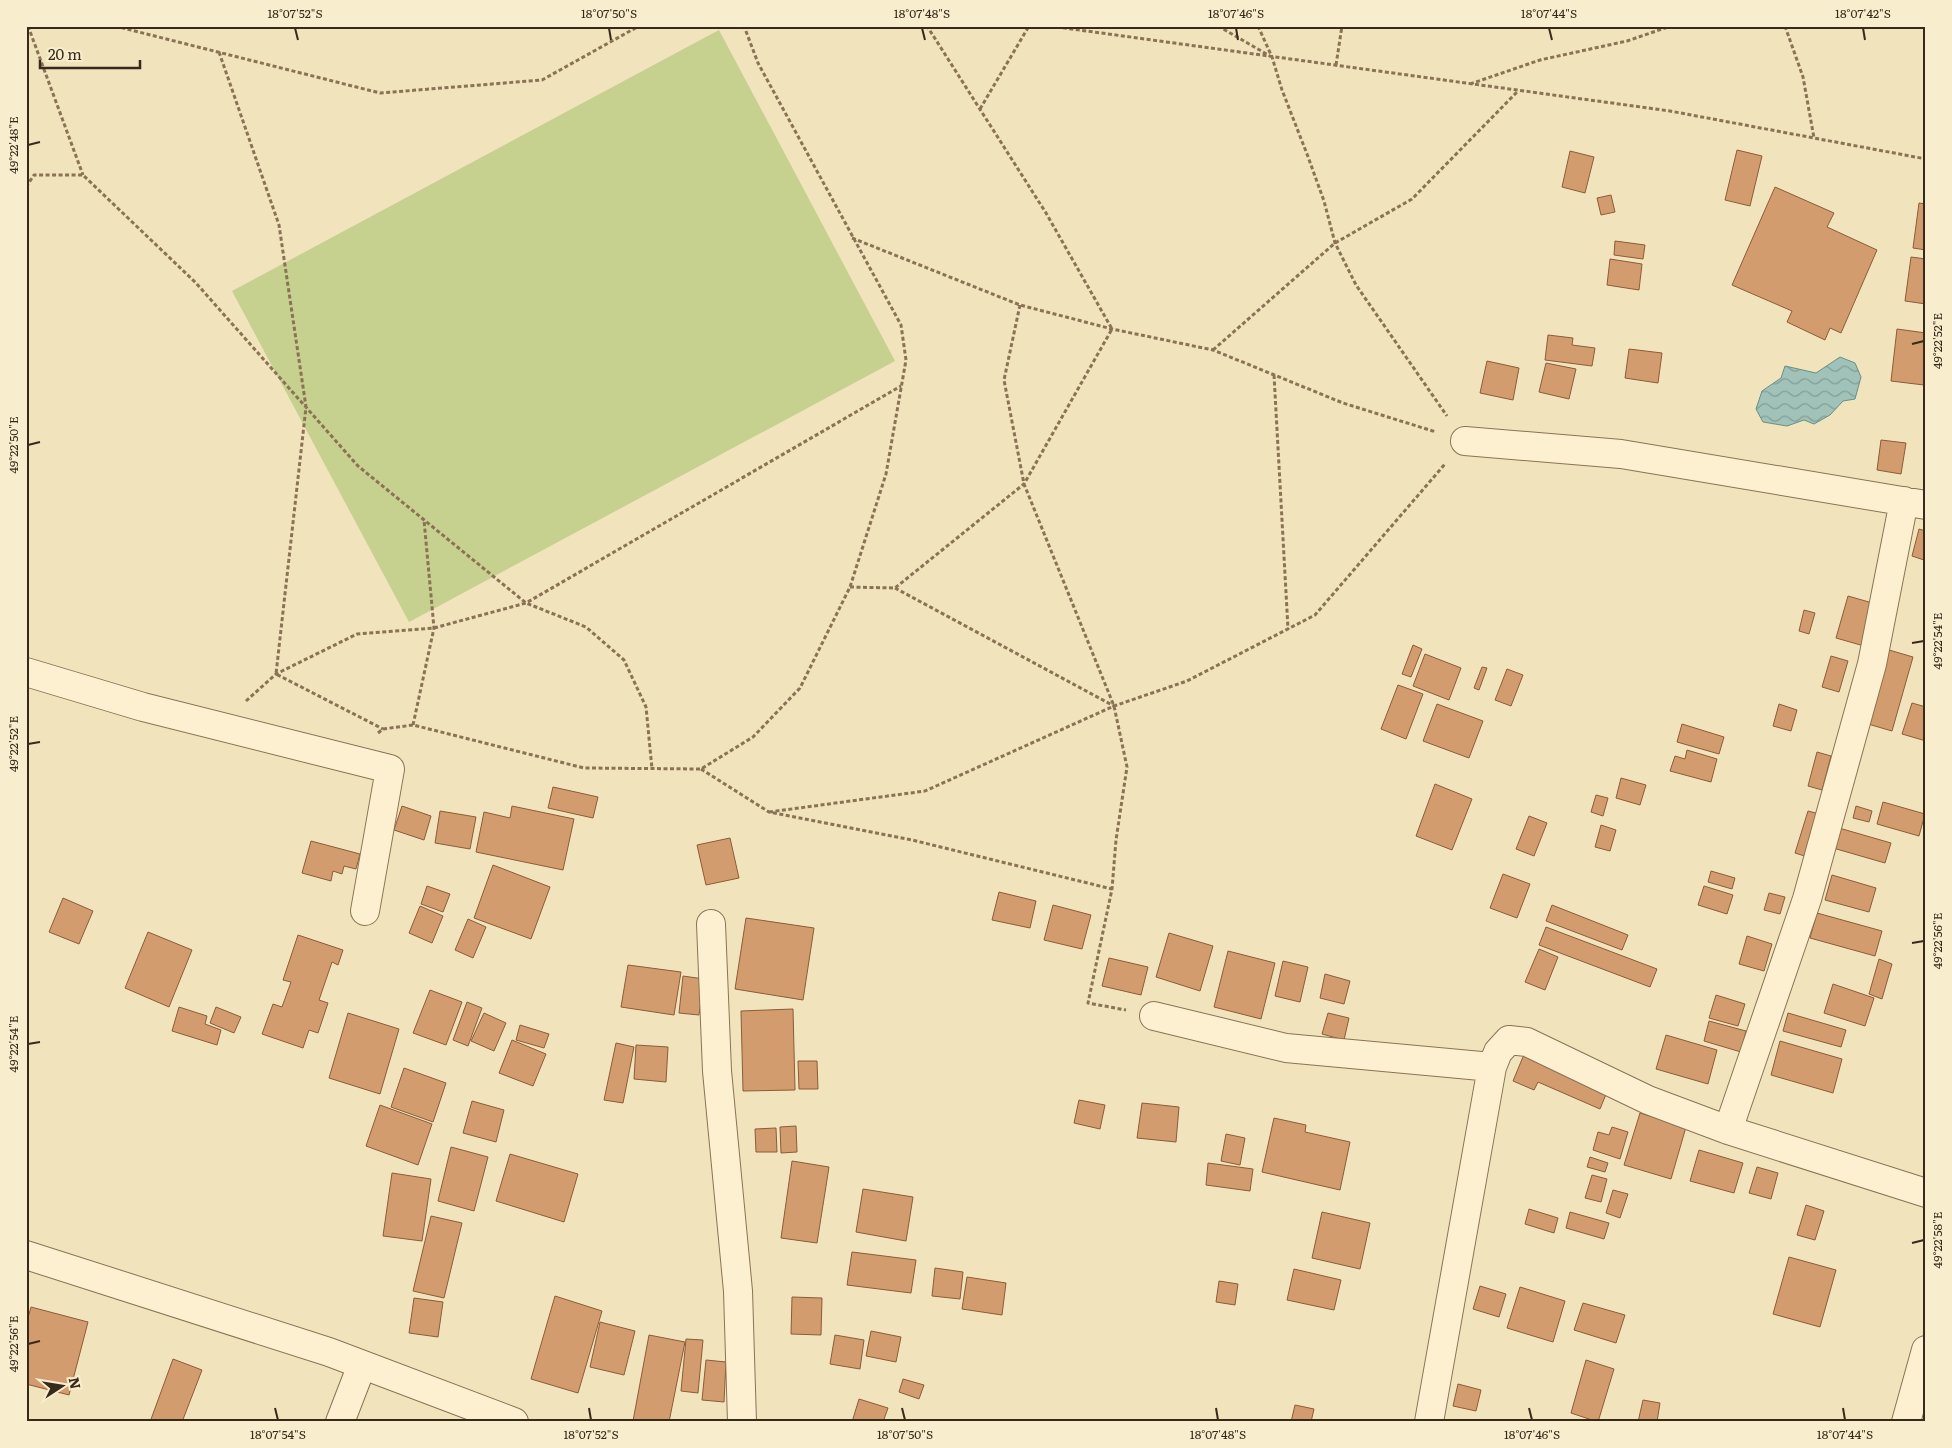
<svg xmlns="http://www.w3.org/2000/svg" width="1952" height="1448" viewBox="0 0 1952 1448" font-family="Literata,serif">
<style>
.garden{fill:#c6d08f}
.water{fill:url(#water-waves);stroke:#679087}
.building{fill:#d39c6e;stroke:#8b5c38}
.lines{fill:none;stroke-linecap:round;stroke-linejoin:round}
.minor-casing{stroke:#8a7354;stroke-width:30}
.path{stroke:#8a7354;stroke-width:3;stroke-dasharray:4 2.5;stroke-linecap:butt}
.minor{stroke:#fcf0d0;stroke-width:28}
.ticks{fill:none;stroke:#382a1a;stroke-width:2}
.neatline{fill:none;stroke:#382a1a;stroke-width:2}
.ticks-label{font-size:12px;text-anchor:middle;fill:#382a1a}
</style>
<defs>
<pattern id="water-waves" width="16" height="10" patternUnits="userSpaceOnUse" patternTransform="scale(1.25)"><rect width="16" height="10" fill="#a0c2b9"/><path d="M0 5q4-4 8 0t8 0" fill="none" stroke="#839e96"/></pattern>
</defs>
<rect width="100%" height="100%" fill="#f1e3bc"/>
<!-- garden -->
<path class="garden" d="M719 30 895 361 409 622 232 291Z"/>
<!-- water -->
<path class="water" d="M1840 357 1855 363 1861 377 1855 399 1843 401 1830 415 1814 424 1804 420 1787 426 1763 422 1756 409 1762 391 1781 378 1785 366 1816 373Z"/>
<!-- building -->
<path class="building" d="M1737 150 1762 156 1750 206 1725 200Z
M1570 151 1594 157 1585 193 1562 187Z
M1775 187 1834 213 1827 227 1877 250 1841 333 1830 328 1825 340 1787 322 1792 311 1732 285Z
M1611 195 1615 212 1601 215 1597 198Z
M1919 203 1926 204V250L1913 248Z
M1615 241 1645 245 1643 259 1614 255Z
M1911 257 1926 259V304L1905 301Z
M1610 259 1642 264 1639 290 1607 285Z
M1897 329 1926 333 1924 385 1891 381Z
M1548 335 1573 338 1572 345 1595 348 1592 366 1545 360Z
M1629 349 1662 353 1658 383 1625 378Z
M1487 361 1519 368 1513 400 1480 393Z
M1546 363 1576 369 1569 399 1539 392Z
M1881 440 1906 443 1901 474 1877 470Z
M1919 529 1926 531 1924 560 1912 556Z
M1848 596 1876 604 1864 646 1836 638Z
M1804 610 1815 613 1809 634 1799 631Z
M1413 645 1422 649 1411 677 1402 674Z
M1889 650 1913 657 1892 731 1868 724Z
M1425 654 1461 668 1449 700 1413 686Z
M1831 656 1848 661 1839 692 1822 687Z
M1482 667 1487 668 1479 690 1474 688Z
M1507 669 1523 675 1511 706 1495 700Z
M1398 685 1423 694 1406 739 1381 729Z
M1912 703 1926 707V741L1902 734Z
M1437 704 1483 721 1469 758 1423 741Z
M1779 704 1797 710 1791 731 1773 726Z
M1682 724 1724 737 1719 754 1677 742Z
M1687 750 1717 759 1711 782 1670 771 1675 756 1685 759Z
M1817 752 1831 756 1822 790 1808 786Z
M1621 778 1646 785 1640 805 1616 798Z
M1435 784 1472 799 1452 850 1416 836Z
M553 787 598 797 593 818 548 808Z
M1596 795 1608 798 1603 816 1591 812Z
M1883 802 1925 814 1919 836 1877 824Z
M402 806 431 816 424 840 394 830Z
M512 806 574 819 563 870 476 852 484 812 510 818Z
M1856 806 1872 811 1869 822 1853 818Z
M440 811 476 817 470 849 435 843Z
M1808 811 1823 815 1811 858 1795 853Z
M1529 816 1547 823 1534 856 1516 849Z
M1601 825 1616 830 1610 851 1595 847Z
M1839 828 1891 843 1885 863 1833 848Z
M730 838 739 878 706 885 697 845Z
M311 841 360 854 356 869 344 866 342 874 333 871 331 881 302 873Z
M493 865 550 887 531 939 474 918Z
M1711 871 1735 878 1732 889 1708 882Z
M1503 874 1530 884 1517 918 1490 908Z
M1832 875 1876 888 1869 912 1825 900Z
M427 886 450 894 443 912 421 904Z
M1704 886 1733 895 1727 914 1698 905Z
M999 892 1036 901 1030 928 992 920Z
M1769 893 1785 897 1780 914 1764 910Z
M63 898 93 911 79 944 49 932Z
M1053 905 1091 915 1082 949 1044 940Z
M1552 905 1628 935 1622 950 1546 921Z
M420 906 443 916 432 943 409 933Z
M1817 913 1882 931 1875 956 1810 938Z
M746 918 814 928 803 1000 735 989Z
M468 919 486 927 473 958 455 950Z
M1546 927 1657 969 1650 987 1539 945Z
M148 932 192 950 169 1007 125 988Z
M1169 933 1213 946 1200 991 1156 977Z
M298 935 343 950 338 965 332 962 319 1000 328 1003 318 1033 309 1030 303 1048 262 1034 273 1004 282 1007 291 982 283 980Z
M1747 936 1772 944 1764 971 1739 964Z
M1539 949 1558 957 1545 990 1525 982Z
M1228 951 1275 963 1261 1019 1214 1007Z
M1109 958 1148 967 1141 995 1102 986Z
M1879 959 1892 964 1882 999 1869 994Z
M1283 961 1308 967 1300 1002 1275 996Z
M628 965 681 972 674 1015 621 1007Z
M1325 974 1350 981 1344 1004 1320 998Z
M683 976 704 979 699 1015 679 1013Z
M1833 984 1874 998 1865 1026 1824 1013Z
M430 990 462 1002 446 1045 413 1033Z
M1716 995 1745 1004 1738 1026 1709 1018Z
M467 1002 482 1008 468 1046 453 1040Z
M179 1007 207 1016 205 1024 221 1030 217 1045 172 1031Z
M216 1007 241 1017 234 1033 210 1023Z
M793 1009 795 1090 743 1091 741 1011Z
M348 1013 399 1029 380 1094 329 1078Z
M484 1013 506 1023 494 1051 471 1041Z
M1328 1013 1349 1018 1344 1040 1322 1034Z
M1788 1013 1846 1030 1841 1047 1783 1031Z
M1709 1021 1746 1031 1741 1052 1704 1041Z
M520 1025 549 1034 544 1048 516 1040Z
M1666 1035 1717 1050 1708 1084 1656 1069Z
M512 1040 546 1054 533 1086 499 1073Z
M1780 1041 1842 1059 1833 1093 1771 1075Z
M616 1043 634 1047 623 1103 604 1100Z
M636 1045 668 1047 666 1082 634 1079Z
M1525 1052 1609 1087 1600 1109 1538 1082 1534 1090 1513 1081Z
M798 1061H817L818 1089H799Z
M404 1068 446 1083 433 1122 391 1107Z
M1079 1100 1105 1105 1100 1129 1074 1123Z
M472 1101 504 1110 496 1142 463 1133Z
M1142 1103 1179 1107 1176 1142 1137 1138Z
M380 1105 432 1124 418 1165 366 1146Z
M1640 1113 1686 1127 1671 1179 1624 1165Z
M1274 1118 1306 1125 1305 1132 1350 1142 1340 1190 1262 1172Z
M796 1126 797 1152 781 1153 780 1127Z
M1612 1127 1628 1132 1620 1159 1593 1150 1598 1132 1609 1135Z
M776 1128 777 1152H756L755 1129Z
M1226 1134 1245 1138 1240 1165 1221 1161Z
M451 1147 488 1157 474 1211 438 1201Z
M1699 1150 1743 1163 1734 1193 1690 1181Z
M510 1154 578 1174 564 1222 496 1201Z
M1590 1157 1608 1163 1605 1172 1587 1167Z
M792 1161 829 1167 817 1243 781 1238Z
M1208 1163 1253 1169 1250 1191 1206 1185Z
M1757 1167 1778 1173 1771 1199 1749 1193Z
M392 1173 431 1179 422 1241 383 1236Z
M1592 1175 1607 1179 1601 1202 1585 1198Z
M863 1189 913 1197 906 1241 856 1232Z
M1613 1190 1628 1194 1620 1218 1606 1213Z
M1806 1205 1824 1211 1815 1240 1797 1235Z
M1529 1209 1558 1218 1554 1233 1525 1224Z
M1322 1212 1370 1223 1360 1269 1312 1258Z
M1570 1212 1609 1223 1604 1239 1566 1228Z
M431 1216 462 1223 444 1298 413 1291Z
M852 1252 916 1260 911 1293 847 1285Z
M1789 1257 1836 1270 1820 1327 1773 1314Z
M935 1268 963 1272 960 1299 932 1296Z
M1294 1269 1341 1280 1334 1310 1287 1300Z
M967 1277 1006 1283 1002 1315 962 1309Z
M1219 1281 1238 1284 1235 1305 1216 1302Z
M1480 1286 1506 1294 1499 1317 1473 1309Z
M1520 1287 1565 1301 1553 1342 1507 1328Z
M555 1296 602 1311 578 1393 531 1379Z
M792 1297 822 1298 821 1335 791 1334Z
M414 1298 443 1302 438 1337 409 1333Z
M1583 1303 1625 1315 1616 1343 1574 1330Z
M31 1307 88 1322 69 1395 26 1384V1325Z
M600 1322 635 1331 624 1375 590 1367Z
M871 1331 901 1337 896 1362 866 1356Z
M649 1335 685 1342 669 1422 633 1421Z
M835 1335 864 1340 860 1369 830 1364Z
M686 1339 703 1340 698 1393 681 1391Z
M173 1359 202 1370 182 1422H150Z
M706 1360 726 1362 724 1402 702 1400Z
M1586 1360 1614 1369 1598 1422 1571 1413Z
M903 1379 924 1385 919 1399 899 1392Z
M1458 1384 1481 1390 1476 1411 1453 1406Z
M859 1399 888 1408 883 1422H852Z
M1643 1400 1660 1403 1657 1422H1638Z
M1295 1405 1314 1409 1311 1422H1291Z"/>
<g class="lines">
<defs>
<path id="minor" d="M1465 441 1621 454 1926 505
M26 672 143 707 390 769 365 911
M711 924 717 1071 738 1291 742 1422
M1154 1016 1286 1048 1492 1067 1429 1422
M1492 1067 1498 1052 1509 1040 1527 1042 1648 1100 1728 1130 1926 1193
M1728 1130 1807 899 1872 664 1904 501
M26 1255 329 1352 514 1422
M340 1422 362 1365
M1906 1422 1926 1350"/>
</defs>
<!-- minor casing -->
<use href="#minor" class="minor-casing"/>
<!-- path -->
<path class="path" d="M28 26 83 175
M115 26 380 93 542 80 639 26
M1050 26 1670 111 1926 159
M1218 26 1270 56
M1258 26 1272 57 1282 90 1307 154 1324 201 1335 243 1356 285 1447 416
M1785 26 1803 77 1814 138
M219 52 279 225 306 407 276 674 383 729
M1336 65 1342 26
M1470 84 1540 60 1627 41 1671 26
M980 109 1029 26
M26 187 34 175H83L196 283 358 466 526 603 586 627 624 660 646 707 652 769
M852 238 1020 305 1112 329 1213 350 1343 403 1436 432
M1020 305 1004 380 1024 484 1114 706 1127 767 1116 840 1112 889 1088 1003 1126 1010
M1213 350 1335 243 1412 199 1518 91
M1274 375 1288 629
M850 587 895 588 1024 484 1112 329 1046 213 927 26
M895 588 1114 706
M246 701 276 674 357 634 434 628 526 603 901 386
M413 725 434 628 424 520
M378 733 383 729 413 725 584 768 701 769 753 737 800 688 850 587 886 474 906 360 901 325 758 63 744 26
M701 769 769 812 912 840 1112 889
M769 812 925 791 1114 706 1187 681 1315 615 1445 464"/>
<!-- minor -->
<use href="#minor" class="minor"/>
</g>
<!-- ticks -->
<path class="ticks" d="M295 28 298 40M609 28 611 40M922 28 925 40M1236 28 1238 40M1549 28 1552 40M1863 28 1865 40M28 145 40 142M1912 344 1924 341M28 445 40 442M1912 643 1924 641M28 744 40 742M1912 943 1924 941M28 1044 40 1042M1912 1243 1924 1240M28 1344 40 1341M275 1408 278 1420M589 1408 591 1420M902 1408 905 1420M1216 1408 1218 1420M1529 1408 1532 1420M1843 1408 1845 1420"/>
<!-- border -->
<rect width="1952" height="1448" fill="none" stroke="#f8edcc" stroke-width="55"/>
<!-- north arrow -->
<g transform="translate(62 1386) rotate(78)" stroke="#f8edcc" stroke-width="4" paint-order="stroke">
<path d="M0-4L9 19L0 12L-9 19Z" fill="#382a1a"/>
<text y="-8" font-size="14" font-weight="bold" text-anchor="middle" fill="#382a1a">N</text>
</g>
<!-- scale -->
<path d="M40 60v8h100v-8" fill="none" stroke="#382a1a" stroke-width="2.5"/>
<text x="48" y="60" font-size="15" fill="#382a1a" stroke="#f8edcc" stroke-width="4" paint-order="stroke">20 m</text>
<rect x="28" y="28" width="1896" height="1392" class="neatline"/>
<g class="ticks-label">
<text x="295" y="18">18°07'52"S</text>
<text x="609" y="18">18°07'50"S</text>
<text x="922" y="18">18°07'48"S</text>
<text x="1236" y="18">18°07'46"S</text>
<text x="1549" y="18">18°07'44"S</text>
<text x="1863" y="18">18°07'42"S</text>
<text transform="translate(14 145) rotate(-90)" y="4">49°22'48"E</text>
<text transform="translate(1938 341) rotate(-90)" y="4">49°22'52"E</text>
<text transform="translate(14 445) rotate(-90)" y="4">49°22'50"E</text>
<text transform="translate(1938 641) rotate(-90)" y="4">49°22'54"E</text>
<text transform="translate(14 744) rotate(-90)" y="4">49°22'52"E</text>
<text transform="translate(1938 941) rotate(-90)" y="4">49°22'56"E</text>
<text transform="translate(14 1044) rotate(-90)" y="4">49°22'54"E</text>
<text transform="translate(1938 1240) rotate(-90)" y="4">49°22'58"E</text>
<text transform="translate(14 1344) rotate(-90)" y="4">49°22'56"E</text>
<text x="278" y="1439">18°07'54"S</text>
<text x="591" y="1439">18°07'52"S</text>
<text x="905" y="1439">18°07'50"S</text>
<text x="1218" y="1439">18°07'48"S</text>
<text x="1532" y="1439">18°07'46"S</text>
<text x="1845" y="1439">18°07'44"S</text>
</g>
</svg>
